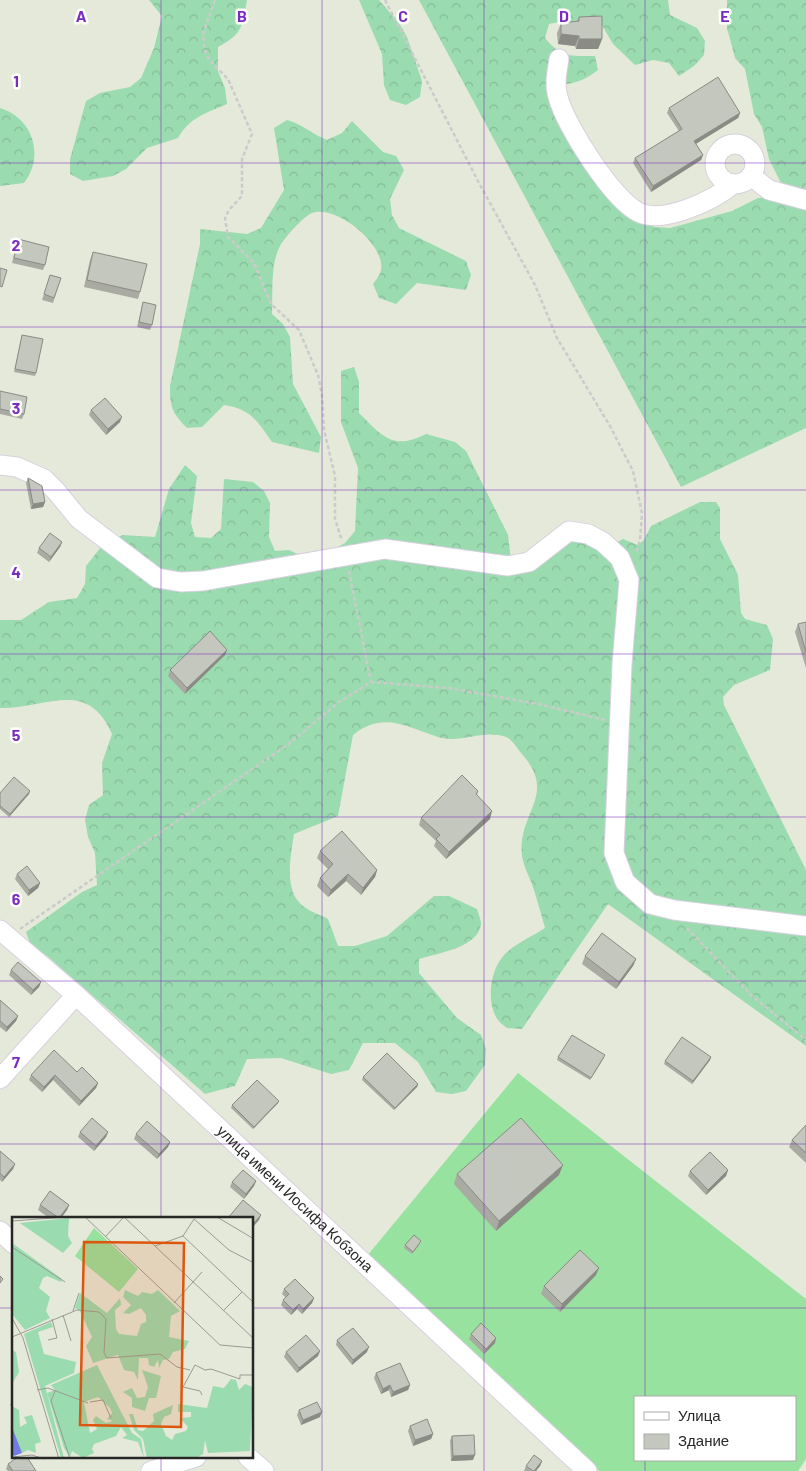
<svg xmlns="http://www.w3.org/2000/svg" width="806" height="1471" viewBox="0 0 806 1471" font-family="Barlow,sans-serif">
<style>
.forest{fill:url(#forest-crowns)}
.pitch{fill:#97e29e;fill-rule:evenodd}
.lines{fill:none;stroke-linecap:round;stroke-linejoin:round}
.minor-casing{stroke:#d7d0df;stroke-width:21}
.path{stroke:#cbcbcb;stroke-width:2.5;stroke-dasharray:4 2.5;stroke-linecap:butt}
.minor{stroke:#fff;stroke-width:19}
.wall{fill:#a9aba3}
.shaded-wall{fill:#898b84}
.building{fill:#c4c7bd;stroke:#898b84}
.grid{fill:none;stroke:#7b2cbf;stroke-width:1;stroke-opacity:0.55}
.labels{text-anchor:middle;stroke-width:5;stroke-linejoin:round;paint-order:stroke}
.street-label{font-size:15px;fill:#272727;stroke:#fff}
.inset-road{fill:none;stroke:#999b92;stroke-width:1}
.view{fill:#de560d;fill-opacity:0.15;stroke:#de560d;stroke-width:2.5}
.inset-edge{fill:none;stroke:#272727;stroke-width:2.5}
.grid-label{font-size:16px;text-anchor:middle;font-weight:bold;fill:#7b2cbf;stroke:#fff;stroke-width:5;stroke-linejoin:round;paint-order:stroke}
</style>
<defs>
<pattern id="forest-crowns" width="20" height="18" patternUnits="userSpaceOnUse" patternTransform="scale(1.25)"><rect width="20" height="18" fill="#9bdbb0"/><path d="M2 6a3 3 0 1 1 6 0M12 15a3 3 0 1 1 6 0" fill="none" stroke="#86bc97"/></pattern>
</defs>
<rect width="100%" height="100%" fill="#e5e9da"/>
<!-- forest -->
<path class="forest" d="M149 0H247C242 26 243 34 218 47V71L225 88 227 104C206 113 189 118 178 138L147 148 126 169 113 176 83 181 70 174V159L86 101 100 93 130 87 141 78 154 48 162 16Z
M359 0H379L399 23 407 37 422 81 420 97 406 105 390 100 384 85 382 54Z
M419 0H668L670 15 697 28 705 41 704 55 694 66 679 76 669 63 653 60 635 65 613 44 600 22 564 21 549 24 545 38C561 58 571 56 595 56L598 70C585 80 574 84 558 85L551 98 641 221 655 227 670 228 732 211 758 198 773 197 782 185 769 159 762 127 754 114 745 69 735 58 727 28V0H806V428L681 487Z
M0 108C33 118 45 156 24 183L0 186Z
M287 120C302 124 312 134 327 140L342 133 352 121 383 152 396 156 404 170 390 199 392 215 399 228 466 261 471 275 466 290 417 283 396 304 379 298 373 284C376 280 380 275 381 270 386 245 336 204 312 213 304 216 284 238 280 246 270 265 273 293 272 314L283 324 290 337 293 384 321 437 319 453 272 442C257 421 251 409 224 405L202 427 187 428C172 413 170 407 170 386L200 244V229L247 234 261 228 284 190 274 128Z
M354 367 359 382V413C382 436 393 451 426 434L455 442 466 451 508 535 512 569 566 542 581 541 594 547 610 546 623 539 638 545 644 540 651 526 700 502H716L720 508V539L738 575 741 613 745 619 767 625 773 639 770 670 734 685 723 697 724 705 806 870V1046L608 904 522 1029 507 1028C503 1025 498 1021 496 1017 486 999 491 968 505 954 516 943 533 936 545 928 541 914 537 899 532 884 528 874 524 867 522 856 517 812 559 795 521 753 517 748 512 739 506 737 483 729 461 744 438 737 406 726 382 711 353 735L338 816 294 834C291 855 283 891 303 906 310 912 321 915 328 919L338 946H355L387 936 434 896H449L477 909C478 913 481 919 481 924 478 948 438 953 419 959V973L457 1018 481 1035 486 1049 485 1065 466 1091 452 1094 436 1092 418 1062 395 1043H363L349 1070 331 1074 281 1058 247 1059 235 1086 205 1094 46 955 31 946 26 932 82 892 97 885 95 853 88 837 85 820 89 805 103 795 102 763 112 734C87 677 46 709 0 708V620H21L49 602 77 598 85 584 86 566 105 542 123 535 155 537 169 489 185 465 197 476 191 523 195 537 211 538 221 529 224 479 253 482 264 491 270 503 269 537 275 551 289 550 304 557H319L345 543 355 531 358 468 341 422V371Z"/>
<!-- pitch -->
<path class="pitch" d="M518 1073 806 1299V1459L798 1471H599L367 1256ZM635 1397H795V1460H635Z"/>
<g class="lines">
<defs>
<g id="minor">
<path d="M559 59C557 72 554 84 558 97 565 125 613 200 638 212 663 225 714 200 733 184"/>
<circle cx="735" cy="164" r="20"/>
<path d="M751 176 769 190 806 200"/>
<path d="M0 465 17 467 44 479 56 491 79 519 157 578 181 582 203 581 385 549 508 566 529 562 569 531 588 534 603 542 620 558 629 580 622 664 614 853 625 882 650 904 674 910 806 926"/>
<path id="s1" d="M0 930 76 995 587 1471"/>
<path d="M0 1079 76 995"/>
<path d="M0 1231 14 1244"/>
<path d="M248 1457 264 1471"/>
<path d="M151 1471 196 1457"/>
</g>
</defs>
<!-- minor casing -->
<use href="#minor" class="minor-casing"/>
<!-- path -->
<path class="path" d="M215 0 203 34 205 51 209 60 228 79 252 134 242 159V196L229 210 225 218 228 237 254 263 271 304 299 330 318 375 322 395 324 430 335 476V519L342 541
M385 0 479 183 535 285 557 338 610 426 633 471 642 513 640 540 636 554
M349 571 371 682
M687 928 751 995 806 1040
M20 929 290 743 339 702 371 682 448 688 538 704 605 720"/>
<!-- minor -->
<use href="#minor" class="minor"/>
</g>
<!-- wall -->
<path class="wall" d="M579 17 602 39 598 49H576L575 46 558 44 557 33 561 23 577 21Z
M669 108 740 113 738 118 696 144 703 155 701 160 651 192 633 163 635 158 679 131 667 113Z
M18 239 45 265 43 270 12 263Z
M93 252 140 292 138 299 84 287 90 260Z
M50 275 61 278 53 303 42 300Z
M143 302 152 325 150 330 137 327Z
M22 335 36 373 35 376 14 372Z
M0 391 24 414 22 419 0 414Z
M91 410 120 422 106 435 89 415Z
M28 478 45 502 43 507 31 509 26 483Z
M62 542 60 547 49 562 37 553 39 548Z
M806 622V668L795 632 798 624Z
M227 650 225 655 185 694 168 676 170 670Z
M478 791 477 795 490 819 446 859 434 846 436 841 419 825 421 818Z
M0 793 29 794 9 817 0 809Z
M320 851 377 870 375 877 361 895 346 881 328 897 317 886 320 878 328 869 317 858Z
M17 874 40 883 38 888 28 896 15 879Z
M585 956 636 959 633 966 616 989 582 964Z
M11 970 41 982 39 987 31 995 9 975Z
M0 1000 18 1016 16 1021 6 1032 0 1027Z
M558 1057 604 1058 590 1080 557 1060Z
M711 1057 710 1060 692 1084 664 1064 665 1061Z
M77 1072 98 1083 96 1088 79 1106 53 1080 42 1092 29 1080 31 1075Z
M363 1077 418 1084 417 1087 394 1110 362 1080Z
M279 1101 278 1103 253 1129 231 1108 232 1105Z
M806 1125V1163L789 1147 792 1140Z
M80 1132H108L106 1137 94 1151 78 1137Z
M136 1134 170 1142 168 1147 157 1159 134 1139Z
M0 1151 15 1164 13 1169 2 1182 0 1180Z
M728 1170 726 1176 706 1195 688 1176 690 1171Z
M457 1174 559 1175 496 1231 454 1184Z
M256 1181 254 1186 244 1199 230 1187 232 1182Z
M40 1205H69L67 1210 61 1218H49L38 1210Z
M420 1244 412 1254 404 1248 405 1245Z
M596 1275 560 1312 541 1294 544 1286Z
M284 1289 314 1298 312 1303 302 1314 297 1309 291 1315 281 1305 283 1300 286 1298 282 1294Z
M471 1334 495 1343 484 1354 469 1339Z
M337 1340 367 1352 352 1365 336 1345Z
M320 1351 318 1356 297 1373 284 1357 286 1352Z
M376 1373 410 1385 408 1390 391 1397 389 1390 381 1394 374 1378Z
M14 1398V1408L10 1405Z
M299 1410 320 1417 301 1425 297 1415Z
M410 1426 433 1434 431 1439 413 1446 408 1431Z
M452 1436 473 1460 451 1461 450 1441Z
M542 1461 540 1466 536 1471H524L526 1466Z
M8 1464 36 1471H8L6 1469Z"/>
<!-- shaded-wall -->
<path class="shaded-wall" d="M561 34 579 36 575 46 558 44Z
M579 39H602L598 49H576Z
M740 113 738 118 692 146 694 141Z
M703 155 701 160 651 192 653 186Z
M122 417 120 422 106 435 108 429Z
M45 502 43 507 31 509 33 504Z
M62 542 60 547 49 562 51 557Z
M227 650 225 655 185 694 187 688Z
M30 791 29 794 9 817 10 814Z
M492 811 490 819 446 859 449 852Z
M377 870 375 877 361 895 363 888Z
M348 874 346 881 328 897 331 890Z
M40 883 38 888 28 896 29 890Z
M636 959 633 966 616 989 619 982Z
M41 982 39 987 31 995 33 990Z
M18 1016 16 1021 6 1032 7 1027Z
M711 1057 710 1060 692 1084 693 1081Z
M55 1075 53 1080 42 1092 44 1087Z
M98 1083 96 1088 79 1106 81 1101Z
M418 1084 417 1087 394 1110 395 1108Z
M279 1101 278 1103 253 1129 254 1127Z
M108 1132 106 1137 94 1151 96 1146Z
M170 1142 168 1147 157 1159 159 1154Z
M15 1164 13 1169 2 1182 4 1177Z
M563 1165 559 1175 496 1231 499 1221Z
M728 1170 726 1176 706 1195 708 1190Z
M256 1181 254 1186 244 1199 246 1194Z
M69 1205 67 1210 61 1218H59Z
M261 1215 259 1220 252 1228V1225Z
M599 1268 596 1275 560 1312 562 1304Z
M314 1298 312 1303 302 1314 303 1309Z
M299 1304 297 1309 291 1315 293 1310Z
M496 1338 495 1343 484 1354 486 1349Z
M369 1347 367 1352 352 1365 353 1360Z
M320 1351 318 1356 297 1373 299 1368Z
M390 1385 389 1390 381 1394 383 1389Z
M410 1385 408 1390 391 1397 393 1392Z
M322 1412 320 1417 301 1425 303 1420Z
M433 1434 431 1439 413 1446 415 1440Z
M475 1455 473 1460 451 1461 453 1456Z
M542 1461 540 1466 536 1471H534Z"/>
<!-- building -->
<path class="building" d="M602 16V39H579V36L561 34V23L579 21V17Z
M718 77 740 113 694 141 703 155 653 186 635 158 682 129 669 108Z
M18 239 49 247 45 265 14 258Z
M93 252 147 264 140 292 87 280Z
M0 268 7 270 2 287 0 286Z
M50 275 61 278 54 298 44 294Z
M143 302 156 305 152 325 139 322Z
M22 335 43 339 36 373 15 369Z
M0 391 27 397 24 414 0 409Z
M105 398 122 417 108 429 91 410Z
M28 478 42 486 45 502 33 504Z
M50 533 62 542 51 557 39 548Z
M806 622V652L798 624Z
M210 631 227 650 187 688 170 670Z
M462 775 478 791 476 794 492 811 449 852 436 839 440 835 421 818Z
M14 777 30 791 10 814 0 806V793Z
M342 831 377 870 363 888 348 874 331 890 320 878 333 864 320 851Z
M27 866 40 883 29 890 17 874Z
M602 933 636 959 619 982 585 956Z
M18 962 41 982 33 990 11 970Z
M0 1000 18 1016 7 1027 0 1021Z
M572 1035 605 1055 591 1078 558 1057Z
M682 1037 711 1057 693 1081 665 1061Z
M54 1050 77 1072 82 1067 98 1083 81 1101 55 1075 44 1087 31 1075Z
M387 1053 418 1084 395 1108 363 1077Z
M257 1080 279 1101 254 1127 232 1105Z
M92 1118 108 1132 96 1146 80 1132Z
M521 1118 563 1165 499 1221 457 1174Z
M147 1121 170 1142 159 1154 136 1134Z
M806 1125V1153L792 1140Z
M0 1151 15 1164 4 1177 0 1173Z
M710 1152 728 1170 708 1190 690 1171Z
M243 1170 256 1181 246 1194 232 1182Z
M50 1191 69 1205 59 1218 40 1205Z
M243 1200 261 1215 252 1225V1218H228Z
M414 1235 421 1241 413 1252 405 1245Z
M580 1250 599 1268 562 1304 544 1286Z
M0 1276 3 1279 0 1283Z
M295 1279 314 1298 303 1309 299 1304 293 1310 283 1300 289 1294 284 1289Z
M481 1323 496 1338 486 1349 471 1334Z
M353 1328 369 1347 353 1360 337 1340Z
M306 1335 320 1351 299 1368 286 1352Z
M400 1363 410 1385 393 1392 390 1385 383 1389 376 1373Z
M317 1402 322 1412 303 1420 299 1410Z
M427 1419 433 1434 415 1440 410 1426Z
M474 1435 475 1455 453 1456 452 1436Z
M534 1455 542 1461 534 1471H533L526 1466Z
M18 1457H27L36 1471H13L8 1464Z"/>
<!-- grid -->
<path class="grid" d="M161 0V1218M322 0V1471M484 0V1471M645 0V1397M0 163H806M0 327H806M0 490H806M0 654H806M0 817H806M0 981H806M0 1144H806M0 1308H14M252 1308H806M161 1457V1471M645 1460V1471"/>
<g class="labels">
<!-- street labels -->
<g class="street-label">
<text dy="5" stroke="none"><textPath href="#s1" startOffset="399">улица имени Иосифа Кобзона</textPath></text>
</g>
</g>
<!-- overview -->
<g transform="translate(12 1217)">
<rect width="241" height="241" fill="#e5e9da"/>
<path d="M57 1 56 19 60 26 51 36 8 6ZM0 26 50 62 49 65 35 59 31 61 27 71 38 80 34 94 38 101 13 113 0 97ZM113 73 126 79 130 75 140 77 146 73 168 94 159 99 157 120 177 124 173 132 161 135 157 142 151 143 147 151 146 143 142 150 137 148 136 141H127L126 163 122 155 112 153 106 138 81 146 74 129 80 120 68 94 63 91 68 76 95 96 108 81 109 88 103 93 104 112 107 117 125 119 129 107 134 105V98L129 91 117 97 111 96 119 88 111 80ZM39 105 41 110 26 115 32 137 64 145 62 156 33 169 52 241H49L12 117ZM0 133 4 135 7 155 0 167ZM85 148 120 216 129 222 132 241 126 225 110 221 115 218 109 210 104 219 82 227 80 232 82 236 71 241 60 234 58 240 52 231 35 176 43 173 39 168ZM86 180 98 191 100 196 95 202 101 204 94 206 84 199 81 203 85 212 78 216 72 185ZM130 153 149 159 144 181H137L133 194 120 190V181L111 175 120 171 125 181 133 180 136 170ZM219 162 224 163 227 173 233 167 241 170 238 234 196 236 193 223 191 237 186 240 135 241 131 222 122 213 117 197H121L126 213 131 214 142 204 141 197 161 188 159 197 152 200 149 207 154 219 160 223 163 217 174 214 176 210 168 201 179 200V195H166V187L195 191 201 169 212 171ZM0 189 7 193 8 210 15 206 12 200 20 198 29 225 23 227 24 236 16 233 10 236 5 226 0 210Z" fill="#9bdbb0" fill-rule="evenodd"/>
<path d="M82 11 126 52 107 75 63 39Z" fill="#97e29e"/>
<path d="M0 210 10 236 2 239 0 237Z" fill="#757de2"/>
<path class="inset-road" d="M73 0 208 128 242 131M112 0 242 122M205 0 242 22M182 2 217 33 242 46M0 4 54 0M171 19 242 86M93 20 112 0M143 29 171 19 182 2M0 30 53 65M162 86 190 55M61 94 67 76M211 94 230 75M51 98 59 124M0 101 11 121 47 242M0 120 65 93 87 95 94 102 92 136 95 141 148 137 165 150 178 153M36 123 45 121 40 102M25 173 36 171 76 186M43 174 39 184 58 242M190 178 188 174 171 170 183 148 193 153 199 152 228 162V158H242M78 185 91 183 99 201M0 240 20 238 32 242"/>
<path class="view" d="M72 25 172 26 169 210 68 208Z"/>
<rect width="241" height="241" class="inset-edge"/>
</g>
<g class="grid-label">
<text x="81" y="22">A</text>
<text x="242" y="22">B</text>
<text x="403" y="22">C</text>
<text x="564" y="22">D</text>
<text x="725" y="22">E</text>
<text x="16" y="87">1</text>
<text x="16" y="251">2</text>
<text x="16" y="414">3</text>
<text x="16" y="578">4</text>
<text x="16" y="741">5</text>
<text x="16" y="905">6</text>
<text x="16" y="1068">7</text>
</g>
<!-- legend -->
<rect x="634" y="1396" width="162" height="65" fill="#ffffff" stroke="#a9a9a9"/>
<rect x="644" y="1412" width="25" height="8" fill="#ffffff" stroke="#a9a9a9"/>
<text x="678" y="1421" font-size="15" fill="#272727">Улица</text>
<rect x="644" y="1434" width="25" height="15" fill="#c4c7bd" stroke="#a9a9a9"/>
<text x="678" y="1446" font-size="15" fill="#272727">Здание</text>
</svg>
